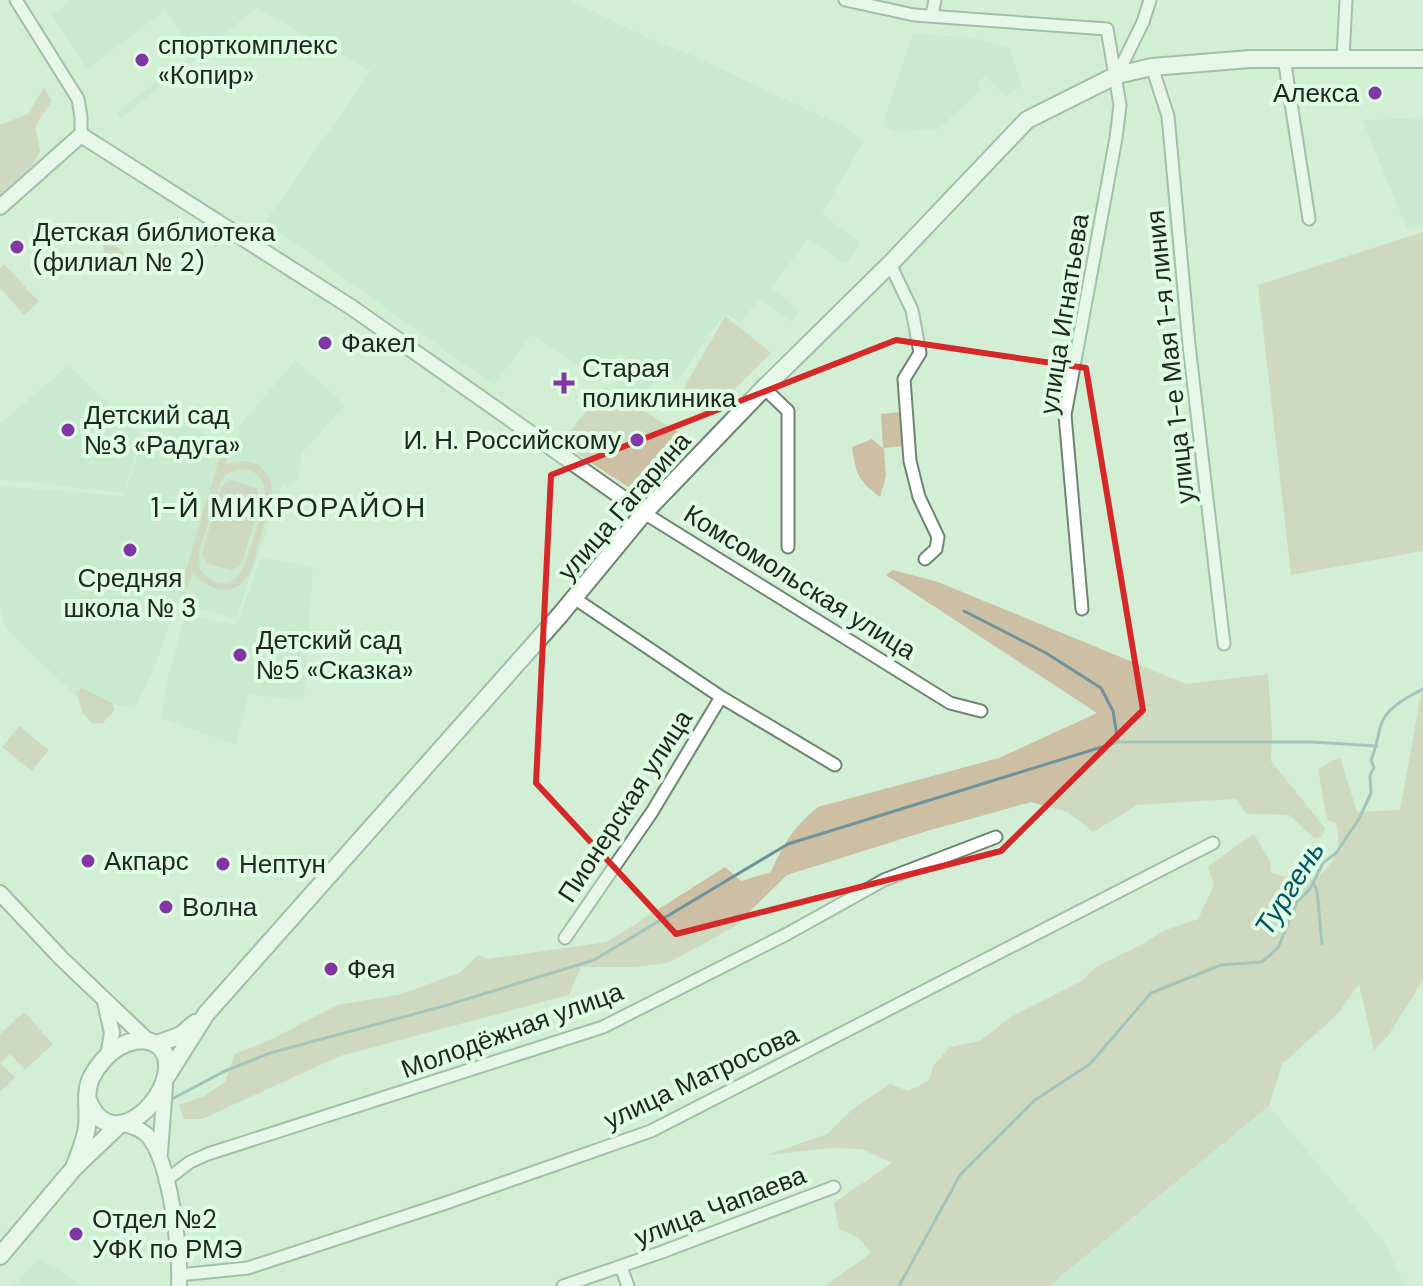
<svg xmlns="http://www.w3.org/2000/svg" width="1423" height="1286" viewBox="0 0 1423 1286" font-family="'DM Sans',sans-serif">
<style>
.built{fill:#c2e5c7}
.green{fill:#cdbfa4;fill-rule:evenodd}
.lines{fill:none;stroke-linecap:round;stroke-linejoin:round}
.stream{stroke:#6e939c;stroke-width:3}
.minor-casing{stroke:#6c8670;stroke-width:15}
.tertiary-casing{stroke:#6c8670;stroke-width:18}
.secondary-casing{stroke:#6c8670;stroke-width:20}
.minor{stroke:#fff;stroke-width:11}
.tertiary{stroke:#fff;stroke-width:14}
.secondary{stroke:#fff;stroke-width:16}
.marked{fill:none;stroke:#d62828;stroke-width:6;stroke-linejoin:round}
.poi-dot{fill:#8235a5;stroke:#dffbe3;stroke-width:3}
.labels{text-anchor:middle;stroke-width:8;stroke-linejoin:round;paint-order:stroke}
.poi-label{font-size:26px;fill:#1e281f;stroke:#dffbe3;text-anchor:start}
.street-label{font-size:26px;fill:#1e281f;stroke:#dffbe3}
.neighbourhood-label{font-size:28px;letter-spacing:2px;fill:#1e281f;stroke:#dffbe3}
.water-label{font-size:28px;font-style:italic;fill:#005463;stroke:#dffbe3}
</style>
<rect width="100%" height="100%" fill="#d2eed5"/>
<!-- built -->
<path class="built" d="M71 0H570L652 40 687 53 849 129 864 141 822 214 861 243 846 264 807 239 771 289 800 310 791 322 759 299 741 323 725 313 677 382 662 372 640 401 615 386 632 362 620 353 600 380 532 334 494 385 265 222 371 71 256 8 120 119 116 113 196 52 164 11 87 69 52 16Z
M913 34 969 37 1009 47 1022 87 1005 96 985 76 977 84 981 89 939 129 897 132 882 126Z
M1423 118V225L1407 229 1362 120Z
M296 360 345 405 302 453 298 478 289 488 283 484 236 618 176 605 152 674 134 709 110 704 88 708 5 627 0 606V486L124 496 147 429 183 419 227 450 241 433 238 427Z
M69 365 141 435 124 493 0 479V424Z
M261 557 313 567 304 701 249 694 236 745 161 718 166 685 185 615 237 625Z
M1269 1106 1385 1243 1405 1286H1049Z
M38 1259 86 1286H14Z"/>
<!-- green -->
<path class="green" d="M44 87 52 101 35 126 40 151 31 167 0 195V125L28 114Z
M1423 232V551L1291 575 1258 285Z
M103 234 138 266 131 275 104 269Z
M4 264 39 302 24 315 0 288V268Z
M725 316 771 353 708 416 680 395Z
M605 387 688 438 636 492 561 443Z
M903 412 905 446 883 448 881 414Z
M872 439 884 449 886 476 880 497C858 480 856 475 852 447Z
M220 456 227 458 226 465C235 461 246 459 256 464 285 479 267 515 260 538 257 549 255 563 249 574 236 599 207 591 193 572L188 588 181 586ZM239 469C250 469 260 473 264 485 268 497 247 566 238 576 231 583 224 583 215 582L200 570 199 552 221 481 227 474Z
M232 480 256 488 261 497 242 564 232 571 207 563 202 554 221 487Z
M893 570 938 582 1186 684 1268 674 1272 730 1271 761 1325 828 1322 837 1314 838 1289 815 1247 814 1235 799 1137 805 1093 832 1068 812 1031 802 927 831 787 875 734 927 668 963 636 967H581L569 995 340 1056 202 1119H184L179 1105 205 1096 225 1082 235 1054 274 1038 337 1005 402 994 461 972 478 955 488 959 607 942 725 867 741 881 771 872C783 845 794 826 818 807L999 758 1097 713 886 575Z
M1423 683V980L1388 1036 1374 1050 1359 984 1338 1014 1282 1064 1269 1106 1049 1286H825L871 1253 859 1238 839 1229 834 1203 892 1163 862 1149 831 1148 767 1155 827 1134 853 1109 890 1084 908 1091 929 1081 933 1066 950 1047 980 1041 1011 1017 1081 981 1096 967 1141 945 1163 931 1198 919 1214 885 1208 866 1254 834 1270 862 1271 873 1295 879 1316 880C1334 861 1343 851 1336 823L1327 820 1318 769 1340 757 1357 812 1400 810Z
M82 688 112 703 115 710 103 723 93 724 83 713 76 693Z
M19 726 49 750 32 771 2 747Z
M24 1012 53 1044 25 1070 10 1054 1 1063 15 1078 0 1092V1034Z"/>
<g class="lines">
<!-- stream -->
<path class="stream" d="M964 611 1046 653 1101 688 1113 711 1118 742
M1313 883 1317 890 1322 944
M170 1100 225 1071 270 1053 444 1006 594 960 788 844 1118 742H1312L1377 746
M899 1286 960 1175 1035 1100 1090 1064 1151 993 1221 965 1262 962 1278 948 1297 902 1310 889 1323 863 1336 853 1359 819 1371 793 1370 775 1374 768 1371 760C1376 749 1377 740 1380 728 1385 708 1406 698 1423 689"/>
<defs>
<path id="minor" d="M16 0 78 99 81 117V135
M845 0 914 15 1107 29 1120 105 1116 138 1065 415 1082 609
M932 15 935 0
M1284 58 1309 219
M1343 58 1346 0
M1152 67 1168 116 1189 345 1224 644
M1117 75 1143 22 1150 0
M890 264 912 310 920 353 904 379 910 461 919 497 938 537 936 549 925 559
M764 388 788 411V547
M644 513 950 703 981 711
M574 598 721 697 835 765
M565 938 652 812 721 697
M165 1181 190 1162 208 1154 603 1027 787 934 884 880 996 837
M621 1267 628 1286
M179 1275 248 1268 446 1203 651 1131 1213 843
M563 1286 662 1252 834 1187"/>
<path id="tertiary" d="M0 207 81 135 351 307 644 513
M0 893 62 959 148 1041
M105 1002 112 1033 108 1055
M124 1124C132 1126 141 1129 147 1135 170 1159 181 1252 179 1286
M160 1153 165 1086"/>
<path id="secondary" d="M157 1044 181 1035 195 1023
M167 1076 206 1014 560 615 644 513 764 388 890 264 1027 120 1117 75 1152 67 1250 59H1423
M74 1168C79 1154 85 1141 87 1127 89 1111 84 1093 91 1078 97 1066 108 1053 119 1047 140 1034 169 1040 167 1068 165 1106 109 1154 88 1100
M0 1256 74 1168 119 1125"/>
</defs>
<!-- minor casing -->
<use href="#minor" class="minor-casing"/>
<!-- tertiary casing -->
<use href="#tertiary" class="tertiary-casing"/>
<!-- secondary casing -->
<use href="#secondary" class="secondary-casing"/>
<!-- minor -->
<use href="#minor" class="minor"/>
<!-- tertiary -->
<use href="#tertiary" class="tertiary"/>
<!-- secondary -->
<use href="#secondary" class="secondary"/>
</g>
<!-- marked area -->
<path d="M0 0H1423V1286H0ZM896 340 1086 368 1143 710 1001 851 676 934 536 783 551 475Z" fill="#d2eed5" fill-opacity=".55" fill-rule="evenodd"/>
<path class="marked" d="M896 340 1086 368 1143 710 1001 851 676 934 536 783 551 475Z"/>
<!-- markers -->
<g class="poi-dot">
<circle cx="142" cy="60" r="8"/>
<circle cx="1375" cy="93" r="8"/>
<circle cx="17" cy="247" r="8"/>
<circle cx="325" cy="343" r="8"/>
<path d="M560 371h8v8h8v8h-8v8h-8v-8h-8v-8h8z"/>
<circle cx="68" cy="430" r="8"/>
<circle cx="637" cy="440" r="8"/>
<circle cx="130" cy="550" r="8"/>
<circle cx="240" cy="655" r="8"/>
<circle cx="88" cy="861" r="8"/>
<circle cx="223" cy="864" r="8"/>
<circle cx="166" cy="907" r="8"/>
<circle cx="331" cy="969" r="8"/>
<circle cx="76" cy="1234" r="8"/>
</g>
<g class="labels">
<!-- poi labels -->
<g class="poi-label">
<text x="158" y="54">спорткомплекс<tspan x="158" dy="30">«Копир»</tspan></text>
<text x="1359" y="102" text-anchor="end">Алекса</text>
<text x="33" y="241">Детская библиотека<tspan x="33" dy="30">(филиал № 2)</tspan></text>
<text x="341" y="352">Факел</text>
<text x="582" y="377">Старая<tspan x="582" dy="30">поликлиника</tspan></text>
<text x="84" y="424">Детский сад<tspan x="84" dy="30">№3 «Радуга»</tspan></text>
<text x="621" y="449" text-anchor="end">И. Н. Российскому</text>
<text x="130" y="587" text-anchor="middle">Средняя<tspan x="130" dy="30">школа № 3</tspan></text>
<text x="256" y="649">Детский сад<tspan x="256" dy="30">№5 «Сказка»</tspan></text>
<text x="104" y="870">Акпарс</text>
<text x="239" y="873">Нептун</text>
<text x="182" y="916">Волна</text>
<text x="347" y="978">Фея</text>
<text x="92" y="1228">Отдел №2<tspan x="92" dy="30">УФК по РМЭ</tspan></text>
</g>
<!-- street labels -->
<g class="street-label">
<text transform="translate(1064 314) rotate(-81)" y="9">улица Игнатьева</text>
<text transform="translate(1170 357) rotate(-96)" y="9">улица 1-е Мая 1-я линия</text>
<text transform="translate(624 506) rotate(-49)" y="9">улица Гагарина</text>
<text transform="translate(800 582) rotate(32)" y="9">Комсомольская улица</text>
<text transform="translate(625 806) rotate(-57)" y="9">Пионерская улица</text>
<text transform="translate(512 1030) rotate(-20)" y="9">Молодёжная улица</text>
<text transform="translate(701 1077) rotate(-25)" y="9">улица Матросова</text>
<text transform="translate(720 1206) rotate(-21)" y="9">улица Чапаева</text>
</g>
<!-- neighbourhood labels -->
<g class="neighbourhood-label">
<text x="289" y="517">1-Й МИКРОРАЙОН</text>
</g>
<!-- water labels -->
<g class="water-label">
<text transform="translate(1289 888) rotate(-58)" y="10">Тургень</text>
</g>
</g>
</svg>
